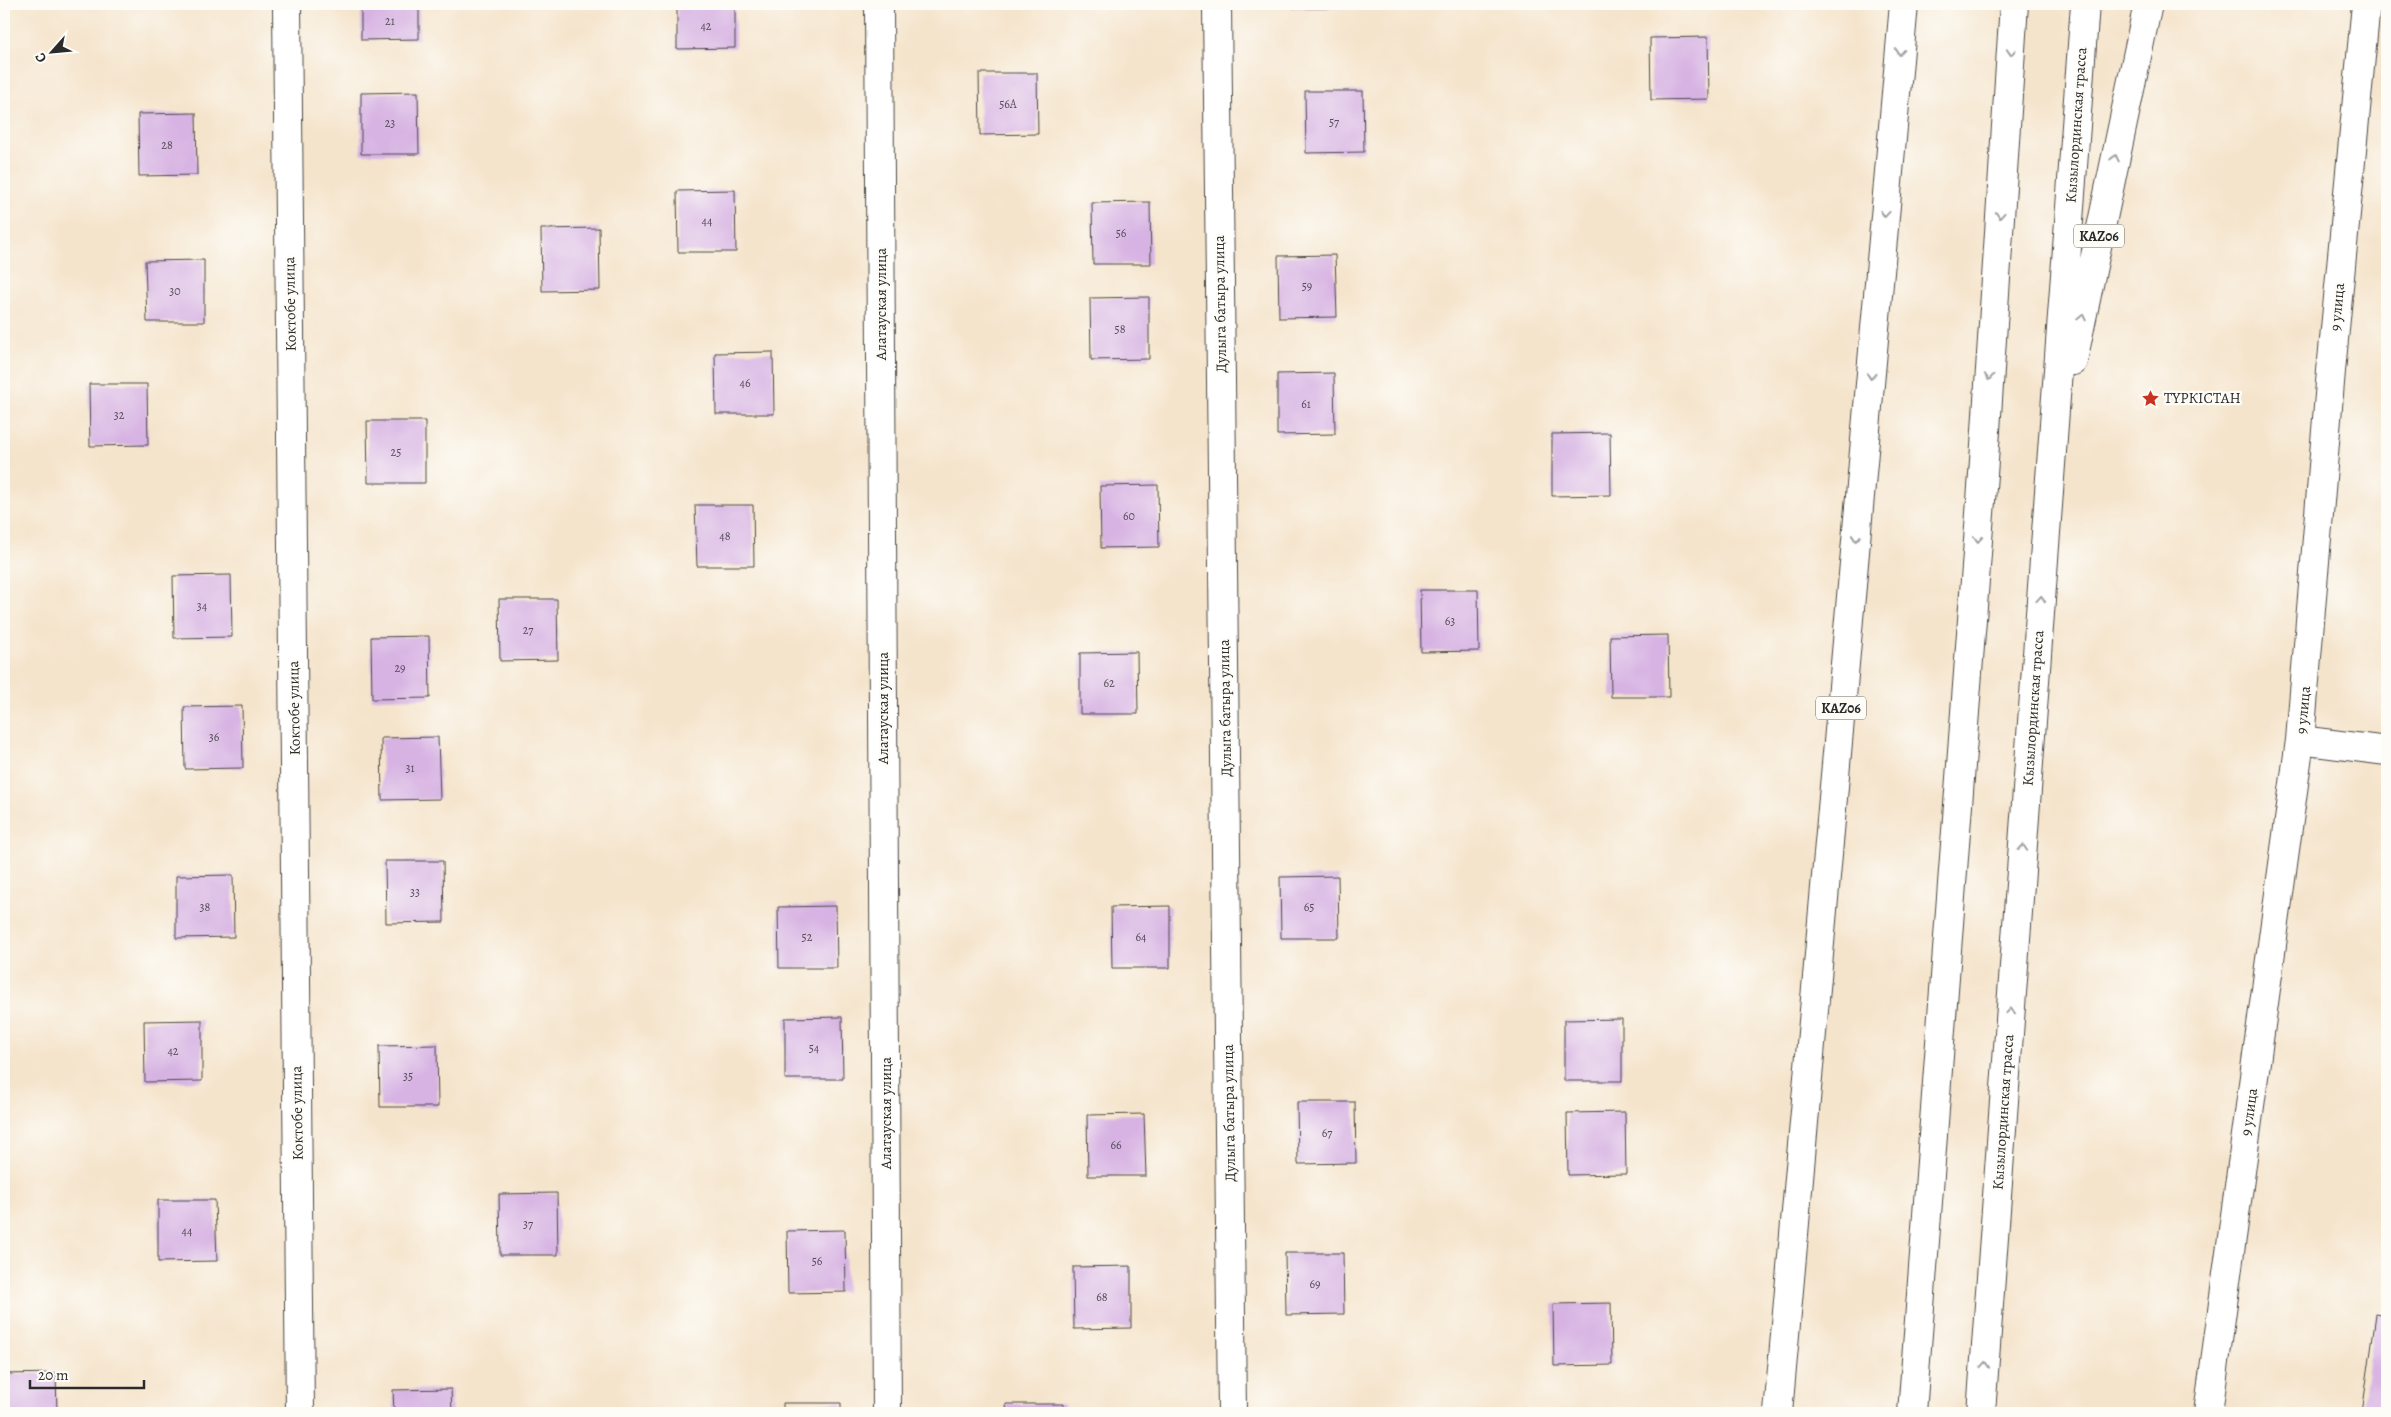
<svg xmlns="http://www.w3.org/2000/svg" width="2391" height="1417" viewBox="0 0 2391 1417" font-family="Alegreya,serif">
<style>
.building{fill:#d7b3e3}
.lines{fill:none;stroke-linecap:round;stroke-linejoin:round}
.minor-casing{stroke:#494743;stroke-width:30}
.trunk-casing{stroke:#494743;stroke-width:30}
.minor{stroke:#fff;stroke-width:28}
.trunk{stroke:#fff;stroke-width:28}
.oneway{stroke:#a0a0a0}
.labels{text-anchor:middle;stroke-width:4.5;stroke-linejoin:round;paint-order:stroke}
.number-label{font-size:12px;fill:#564d59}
.shield{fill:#fdfcf7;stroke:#6a6a68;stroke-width:1}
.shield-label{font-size:14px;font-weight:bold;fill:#2b2b2b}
.street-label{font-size:15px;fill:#2b2b2b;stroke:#fdfcf7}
.poi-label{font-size:15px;fill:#2b2b2b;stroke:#fdfcf7;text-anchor:start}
</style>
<rect width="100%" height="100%" fill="#fdfcf7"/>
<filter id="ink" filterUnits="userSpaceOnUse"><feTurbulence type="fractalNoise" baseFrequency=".02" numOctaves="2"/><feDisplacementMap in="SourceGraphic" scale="10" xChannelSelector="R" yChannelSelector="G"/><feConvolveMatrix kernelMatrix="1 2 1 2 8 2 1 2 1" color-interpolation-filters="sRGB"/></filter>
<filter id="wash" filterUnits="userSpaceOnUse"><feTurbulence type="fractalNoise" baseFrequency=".0096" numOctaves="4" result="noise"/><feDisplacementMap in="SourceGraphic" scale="20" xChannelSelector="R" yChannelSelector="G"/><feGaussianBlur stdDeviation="1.12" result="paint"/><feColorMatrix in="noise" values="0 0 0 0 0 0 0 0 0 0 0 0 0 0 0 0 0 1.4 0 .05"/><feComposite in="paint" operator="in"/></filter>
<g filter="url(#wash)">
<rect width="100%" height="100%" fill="#f5e4cc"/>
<g id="blocks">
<!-- building -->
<path class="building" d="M361 4H419V39L361 40Z
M677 4H735V48L677 49Z
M1293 4H1351L1352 8H1293Z
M1708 37 1709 99 1651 100 1650 38Z
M979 73H1037L1038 134 980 135Z
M1305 91H1363L1364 152 1306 153Z
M418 92 419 154H361V93Z
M196 113 197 175 139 176 138 114Z
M735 190 736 252H678L677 191Z
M1150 202 1151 264H1093L1092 203Z
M599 228 600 290 542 291 541 229Z
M1335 255 1337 317 1279 318 1278 256Z
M204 260V322H147L145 261Z
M1149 297V359L1091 360 1090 298Z
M773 352 774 414H716L715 353Z
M1334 373 1335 434 1277 435V374Z
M89 384H147L148 445 90 446Z
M367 421H425V483H368Z
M1610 433 1611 495 1552 496V434Z
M1158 485 1159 547 1101 548 1100 486Z
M695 505H753L754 566H697Z
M231 575 232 637 174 638 173 576Z
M1420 590H1478L1479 651 1421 652Z
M499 599H557L558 660 500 661Z
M1668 635 1669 697H1611L1610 636Z
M429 636 430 698 372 699 371 637Z
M1137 652 1138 714H1080V653Z
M242 706 243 768 185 769 184 707Z
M438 737 440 799 382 800 381 738Z
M385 861H443L444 922 386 923Z
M233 875 234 937 176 938V876Z
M1338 876 1339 938H1281L1280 877Z
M836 906 837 968H779L778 907Z
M1170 906V968H1112L1111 907Z
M842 1017 843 1079H785V1018Z
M1622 1019V1081H1564V1020Z
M202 1020V1081L145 1082 144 1021Z
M437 1045 438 1107H380L379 1046Z
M1297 1102H1355L1356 1163 1298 1164Z
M1625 1112 1626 1174 1568 1175 1567 1113Z
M1144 1114 1146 1176H1088L1087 1115Z
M557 1193 558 1255H500L499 1194Z
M158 1200H215L217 1261 158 1262Z
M845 1230 846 1292 788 1293 787 1231Z
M1285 1253H1343L1344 1314 1286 1315Z
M1131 1266V1328L1074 1329 1073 1267Z
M1611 1303 1612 1365 1554 1366 1553 1304Z
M2376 1314 2387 1316V1413H2362Z
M56 1373 57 1413H4V1374Z
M451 1389 452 1413H394L393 1390Z
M783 1403H841V1413H783Z
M1006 1404H1064V1413H1007Z"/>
</g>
</g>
<g filter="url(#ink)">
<use href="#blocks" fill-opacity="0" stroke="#494743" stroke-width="1"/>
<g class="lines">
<defs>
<path id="minor" d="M287 4 300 1413
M879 4 887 1413
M1217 4 1232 1413
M2300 740 2387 751
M2208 1413 2300 740 2331 371 2366 4"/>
<path id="trunk" d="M2073 361 2148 4
M1778 1413 1904 4
M1912 1413 1984 461 2014 4
M1981 1413 2085 4"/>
</defs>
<!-- minor casing -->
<use href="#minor" class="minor-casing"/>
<!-- trunk casing -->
<use href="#trunk" class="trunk-casing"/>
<!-- minor -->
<use href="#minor" class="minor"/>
<!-- trunk -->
<use href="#trunk" class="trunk"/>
</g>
<!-- one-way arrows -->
<defs><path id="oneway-chevron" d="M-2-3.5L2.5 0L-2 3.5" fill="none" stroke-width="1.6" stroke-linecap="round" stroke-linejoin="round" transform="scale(1.25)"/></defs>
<g class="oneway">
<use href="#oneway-chevron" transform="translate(1900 52) rotate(95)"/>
<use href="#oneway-chevron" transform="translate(2011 52) rotate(94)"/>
<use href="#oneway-chevron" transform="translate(2115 158) rotate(-78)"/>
<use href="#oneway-chevron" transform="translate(1885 214) rotate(95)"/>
<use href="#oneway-chevron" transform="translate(2000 215) rotate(94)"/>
<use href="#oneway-chevron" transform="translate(2082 317) rotate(-78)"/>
<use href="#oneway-chevron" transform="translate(1871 376) rotate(95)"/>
<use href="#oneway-chevron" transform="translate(1989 377) rotate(94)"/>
<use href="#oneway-chevron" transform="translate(1856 538) rotate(95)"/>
<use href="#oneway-chevron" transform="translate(1978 539) rotate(94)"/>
<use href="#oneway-chevron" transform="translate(2041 599) rotate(-86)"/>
<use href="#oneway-chevron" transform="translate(2023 848) rotate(-86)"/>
<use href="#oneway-chevron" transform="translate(2011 1011) rotate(-86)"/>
<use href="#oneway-chevron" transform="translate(1985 1365) rotate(-86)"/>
</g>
</g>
<!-- icons -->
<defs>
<symbol id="sight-bare" viewBox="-9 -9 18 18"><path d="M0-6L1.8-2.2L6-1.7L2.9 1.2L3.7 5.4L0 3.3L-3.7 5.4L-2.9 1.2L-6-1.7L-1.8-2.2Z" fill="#c8321e" stroke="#fdfcf7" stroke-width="2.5" paint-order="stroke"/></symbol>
</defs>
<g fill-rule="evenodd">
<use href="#sight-bare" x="2138" y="386" width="25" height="25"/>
</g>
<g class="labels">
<!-- number labels -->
<g class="number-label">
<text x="390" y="25">21</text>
<text x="706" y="30">42</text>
<text x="1008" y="108">56А</text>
<text x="1334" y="126">57</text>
<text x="390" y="127">23</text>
<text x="167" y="149">28</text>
<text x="707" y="225">44</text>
<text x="1121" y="237">56</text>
<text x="1307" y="290">59</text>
<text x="175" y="295">30</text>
<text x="1120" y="333">58</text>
<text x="745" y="387">46</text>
<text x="1306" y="408">61</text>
<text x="119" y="419">32</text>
<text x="396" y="456">25</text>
<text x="1129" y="520">60</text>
<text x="725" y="540">48</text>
<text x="202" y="610">34</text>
<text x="1450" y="625">63</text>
<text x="528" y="634">27</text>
<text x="400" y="672">29</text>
<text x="1109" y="687">62</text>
<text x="214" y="741">36</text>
<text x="410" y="772">31</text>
<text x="415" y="896">33</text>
<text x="205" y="911">38</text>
<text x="1309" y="911">65</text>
<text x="807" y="941">52</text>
<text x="1141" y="941">64</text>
<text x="814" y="1052">54</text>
<text x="173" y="1055">42</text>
<text x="408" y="1080">35</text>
<text x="1327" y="1137">67</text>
<text x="1116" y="1149">66</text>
<text x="528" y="1228">37</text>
<text x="187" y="1235">44</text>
<text x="817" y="1265">56</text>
<text x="1315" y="1288">69</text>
<text x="1102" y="1301">68</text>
</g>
<!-- shield labels -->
<g class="shield">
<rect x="2074" y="224.5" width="50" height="23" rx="4"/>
<rect x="1816" y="696.5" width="50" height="23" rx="4"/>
</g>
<g class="shield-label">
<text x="2099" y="241">KАZ06</text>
<text x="1841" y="713">KАZ06</text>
</g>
<!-- street labels -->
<g class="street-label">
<text transform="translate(2076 125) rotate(-86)" y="5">Кызылординская трасса</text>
<text transform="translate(290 304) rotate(-91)" y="5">Коктобе улица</text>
<text transform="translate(881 304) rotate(-90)" y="5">Алатауская улица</text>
<text transform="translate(1220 304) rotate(-91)" y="5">Дулыга батыра улица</text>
<text transform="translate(2337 307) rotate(-85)" y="5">9 улица</text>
<text transform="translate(294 708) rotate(-91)" y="5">Коктобе улица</text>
<text transform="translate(883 708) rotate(-90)" y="5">Алатауская улица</text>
<text transform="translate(1225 708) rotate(-91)" y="5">Дулыга батыра улица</text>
<text transform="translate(2033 708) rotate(-86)" y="5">Кызылординская трасса</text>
<text transform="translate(2303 710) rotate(-85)" y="5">9 улица</text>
<text transform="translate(2003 1112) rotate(-86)" y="5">Кызылординская трасса</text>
<text transform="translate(2249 1112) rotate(-82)" y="5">9 улица</text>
<text transform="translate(297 1113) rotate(-91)" y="5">Коктобе улица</text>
<text transform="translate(886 1113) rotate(-90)" y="5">Алатауская улица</text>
<text transform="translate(1229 1113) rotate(-91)" y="5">Дулыга батыра улица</text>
</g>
<!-- poi labels -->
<g class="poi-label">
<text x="2164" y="403">ТҮРКIСТАН</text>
</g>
</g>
<!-- margin -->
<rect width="2391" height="1417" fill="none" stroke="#fdfcf7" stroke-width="20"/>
<!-- north arrow -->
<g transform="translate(52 52) rotate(243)" stroke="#fdfcf7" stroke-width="4" paint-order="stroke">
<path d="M0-4L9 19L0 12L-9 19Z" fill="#2b2b2b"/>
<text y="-8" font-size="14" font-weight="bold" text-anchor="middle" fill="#2b2b2b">С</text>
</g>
<!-- scale -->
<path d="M30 1380v8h114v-8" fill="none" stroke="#2b2b2b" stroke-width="2.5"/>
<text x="38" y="1380" font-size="15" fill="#2b2b2b" stroke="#fdfcf7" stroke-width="4" paint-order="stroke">20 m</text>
</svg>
